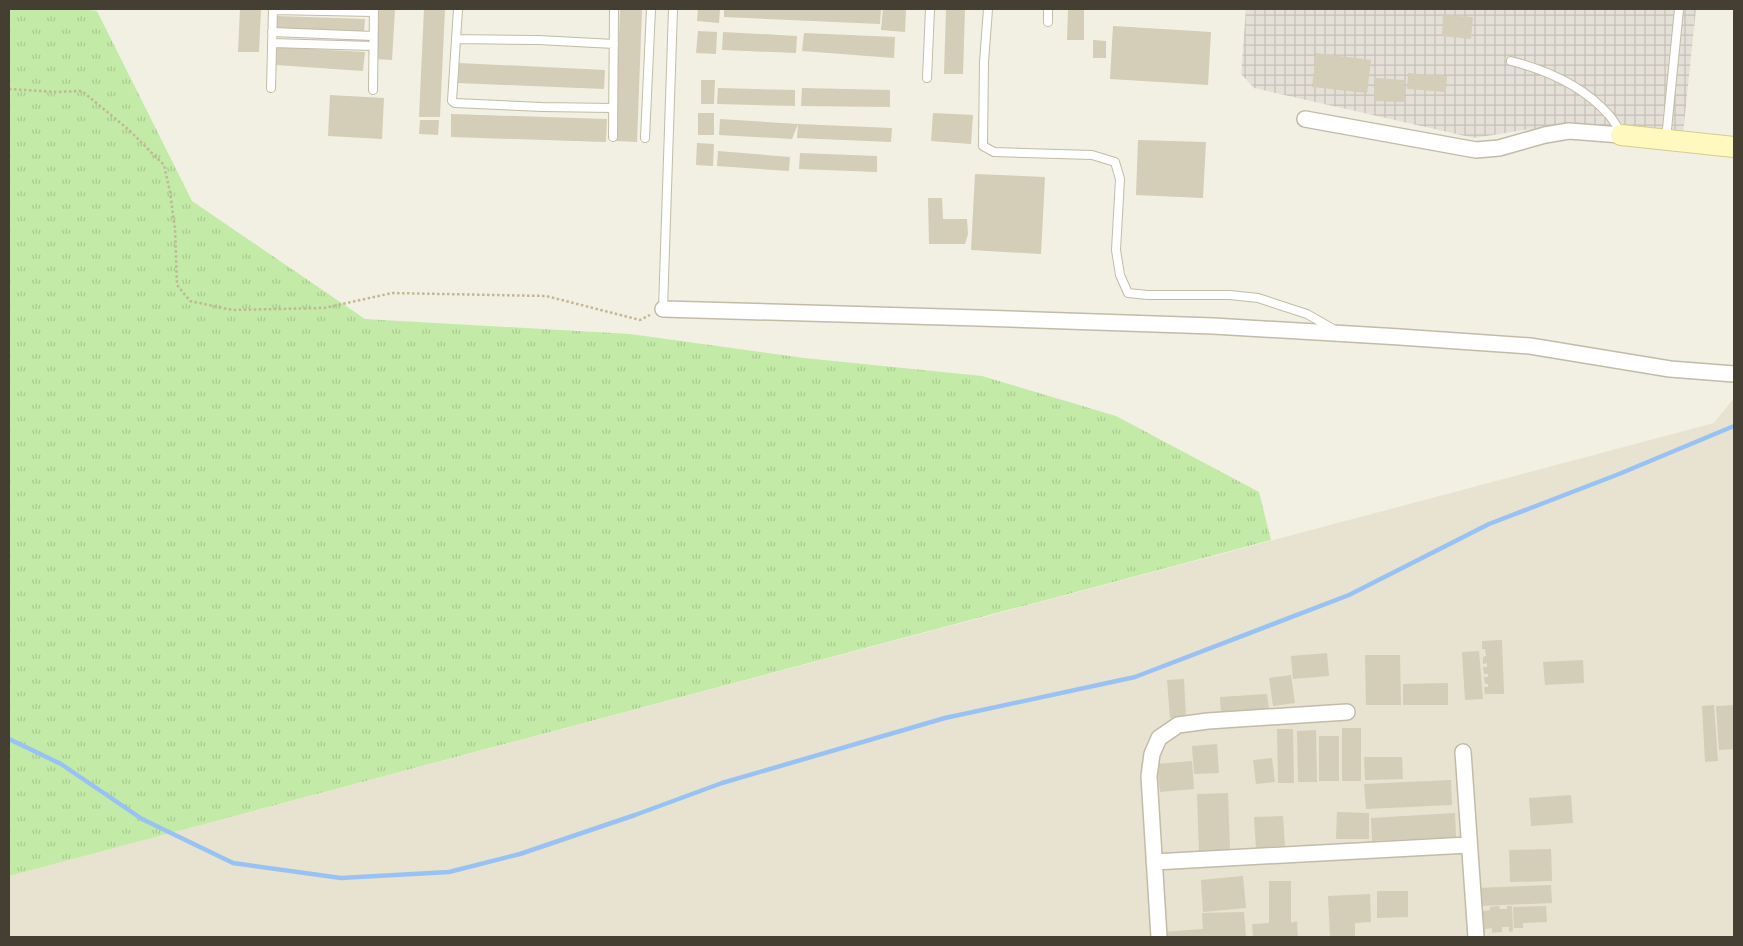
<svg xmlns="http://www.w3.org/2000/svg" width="1743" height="946" viewBox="0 0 1743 946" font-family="Mulish,sans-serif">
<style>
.residential{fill:#e7e3d0}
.industrial{fill:url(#industrial-grid)}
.grass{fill:url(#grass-tufts)}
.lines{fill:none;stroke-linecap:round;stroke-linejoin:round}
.stream{stroke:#99c2f4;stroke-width:4.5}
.building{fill:#d4cdb7}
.lane-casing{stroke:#c1bca7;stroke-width:10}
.street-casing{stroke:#c1bca7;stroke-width:18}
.secondary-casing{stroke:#d5cd8e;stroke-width:22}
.path{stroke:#c1b795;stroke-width:2.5;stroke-dasharray:2.5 2.5;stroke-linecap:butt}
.lane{stroke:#fff;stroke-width:8}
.street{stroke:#fff;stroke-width:15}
.secondary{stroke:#fff8bf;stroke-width:20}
</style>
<defs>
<pattern id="industrial-grid" width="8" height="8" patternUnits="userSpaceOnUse" patternTransform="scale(1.25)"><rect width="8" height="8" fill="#e4e0d7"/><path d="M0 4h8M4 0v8" fill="none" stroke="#c5c1b9"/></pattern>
<pattern id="grass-tufts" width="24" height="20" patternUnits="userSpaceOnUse" patternTransform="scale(1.25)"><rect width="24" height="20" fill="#c3eaa7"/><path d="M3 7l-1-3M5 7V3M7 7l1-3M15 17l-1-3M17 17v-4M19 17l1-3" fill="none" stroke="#a9ca90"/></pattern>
</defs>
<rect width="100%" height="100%" fill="#f2f0e2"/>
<!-- residential -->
<path class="residential" d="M1734 398V937H9V876L1714 423Z"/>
<!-- industrial -->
<path class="industrial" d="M1246 9H1696L1683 134 1605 126H1550L1474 138 1254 88 1241 74Z"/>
<!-- grass -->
<path class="grass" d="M9 9H81L97 11 192 201 365 319 630 334 804 358 982 376 1116 416 1259 492 1271 540 9 876Z"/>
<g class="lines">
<!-- stream -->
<path class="stream" d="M9 739 61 764 142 819 233 863 341 878 449 872 520 854 635 815 722 783 945 718 1135 677 1349 595 1489 524 1619 474 1734 426"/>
</g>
<!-- building -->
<path class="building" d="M240 9H261L259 52H238Z
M377 9H395L392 60 375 59Z
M424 9H445L440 117H419Z
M620 9H642L637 142 615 141Z
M698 9H720L719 23 697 21Z
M724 9H881L880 24 724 17Z
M883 9H906L905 32 881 30Z
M946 9H965L963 74H944Z
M1068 9H1084V40H1067Z
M1443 15 1473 17 1471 39 1442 36Z
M277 16 365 19 364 34 277 30Z
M1113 26 1211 32 1208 85 1110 79Z
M698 31 717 32 716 54 696 53Z
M723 32 797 36 796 53 722 50Z
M804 33 895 37 894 58 802 51Z
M1093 40 1106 41V58H1093Z
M277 47 365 52 363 71 276 65Z
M1316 53 1371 60 1367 93 1312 87Z
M459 63 605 70 604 89 458 83Z
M1408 73 1447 76 1446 92 1407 89Z
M1375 78 1405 80 1404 102 1374 101Z
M701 80H715L714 104H701Z
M718 88 795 90V106L717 104Z
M802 88 890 90V107L801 106Z
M330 95 384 98 382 139 328 136Z
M698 113H714V135H698Z
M933 113 973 115 971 144 931 141Z
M451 114 607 119 606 142 451 137Z
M720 119 798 124 792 139 719 135Z
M420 120H439L438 135 419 134Z
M798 124 892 128 891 142 797 138Z
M1138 140 1206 142 1203 198 1136 195Z
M697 143 714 144 713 166 696 165Z
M718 151 790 157 789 171 717 166Z
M800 153 877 156V172L799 169Z
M975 174 1045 177 1041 254 971 250Z
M928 198H942L943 219H967L968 234 965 244H929Z
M1502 640 1504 694H1485L1484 687H1488V684H1485L1484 677H1488V674H1484L1483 667H1487V663L1483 664V657L1486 656 1485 649H1482V641Z
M1479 651 1483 699 1465 700 1462 652Z
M1327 653 1329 676 1293 679 1291 656Z
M1365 655H1400L1401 705H1366Z
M1583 660 1584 683 1545 685 1543 662Z
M1291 675 1295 703 1273 706 1269 678Z
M1184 679 1186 717 1170 718 1167 680Z
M1448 683V705H1403V684Z
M1267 694 1269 709 1221 713 1220 697Z
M1714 705 1718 761 1705 762 1702 706Z
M1734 705V749L1719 750 1716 706Z
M1342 728H1361V781H1342Z
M1277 729H1293L1294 783H1278Z
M1316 730 1317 782H1298L1297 731Z
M1319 736H1339V781H1319Z
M1217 744 1219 773 1194 774 1192 746Z
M1364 757H1402L1403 779 1365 780Z
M1272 758 1275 782 1256 784 1253 760Z
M1192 761 1194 789 1160 792 1157 764Z
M1451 780 1452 805 1366 809 1364 784Z
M1228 793 1230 850 1199 851 1197 794Z
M1571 795 1573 823 1531 826 1529 798Z
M1337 812 1369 813V839H1336Z
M1455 813 1456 837 1372 841 1371 818Z
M1283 816 1285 846 1256 848 1254 817Z
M1551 849 1552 881 1510 882 1509 850Z
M1243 876 1246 908 1203 912 1201 880Z
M1269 881H1291V923L1297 921 1298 937H1253L1252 924 1269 923Z
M1551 885 1552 903 1479 906 1478 888Z
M1377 891H1408V917L1377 918Z
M1370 894 1371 922 1355 923V937H1330L1328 896Z
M1499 906 1500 909H1507V906H1512L1513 931 1509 932V927H1502V932L1492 933V928L1485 929V933H1480L1478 907H1483V911L1490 910V907Z
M1546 906 1547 922 1523 923V928H1514L1513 907Z
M1244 912 1246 937H1162V932L1203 929 1202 913Z"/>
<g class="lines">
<defs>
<path id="lane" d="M458 9 452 101 455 103 542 107 613 108
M988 9 984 62 983 146 994 152 1092 155 1115 162 1120 179 1116 250 1120 275 1128 293 1148 295H1230L1258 298 1307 314 1335 330
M273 10 374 12
M1048 22V9
M272 32 373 36
M456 39 538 40 614 44
M272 43 373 46
M1511 61C1546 70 1583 86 1608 114 1613 119 1617 127 1621 133
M927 78 930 9
M271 88 273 9
M373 90 374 9
M613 137 614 9
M645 138 651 9
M1666 139 1679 9
M663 309 673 9"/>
<path id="street" d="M1305 119 1476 150 1499 148 1545 135 1569 131 1621 135
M663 309 979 318 1213 326 1400 337 1530 346 1670 369 1734 374
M1463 752 1476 937
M1154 862 1468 845
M1159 937 1149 776 1152 754 1159 738 1178 725 1208 721 1347 712"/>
<path id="secondary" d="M1621 135 1734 147"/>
</defs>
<!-- lane casing -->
<use href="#lane" class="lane-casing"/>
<!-- street casing -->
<use href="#street" class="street-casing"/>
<!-- secondary casing -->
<use href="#secondary" class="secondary-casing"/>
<!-- path -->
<path class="path" d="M9 89 56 92 82 91 129 130 164 165 170 192 175 229 177 285 190 301 232 310 324 308 392 293 546 296 640 320 650 315"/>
<!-- lane -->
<use href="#lane" class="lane"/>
<!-- street -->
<use href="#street" class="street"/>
<!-- secondary -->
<use href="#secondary" class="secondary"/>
</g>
<!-- border -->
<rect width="1743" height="946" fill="none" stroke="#443f32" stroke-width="20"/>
</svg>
